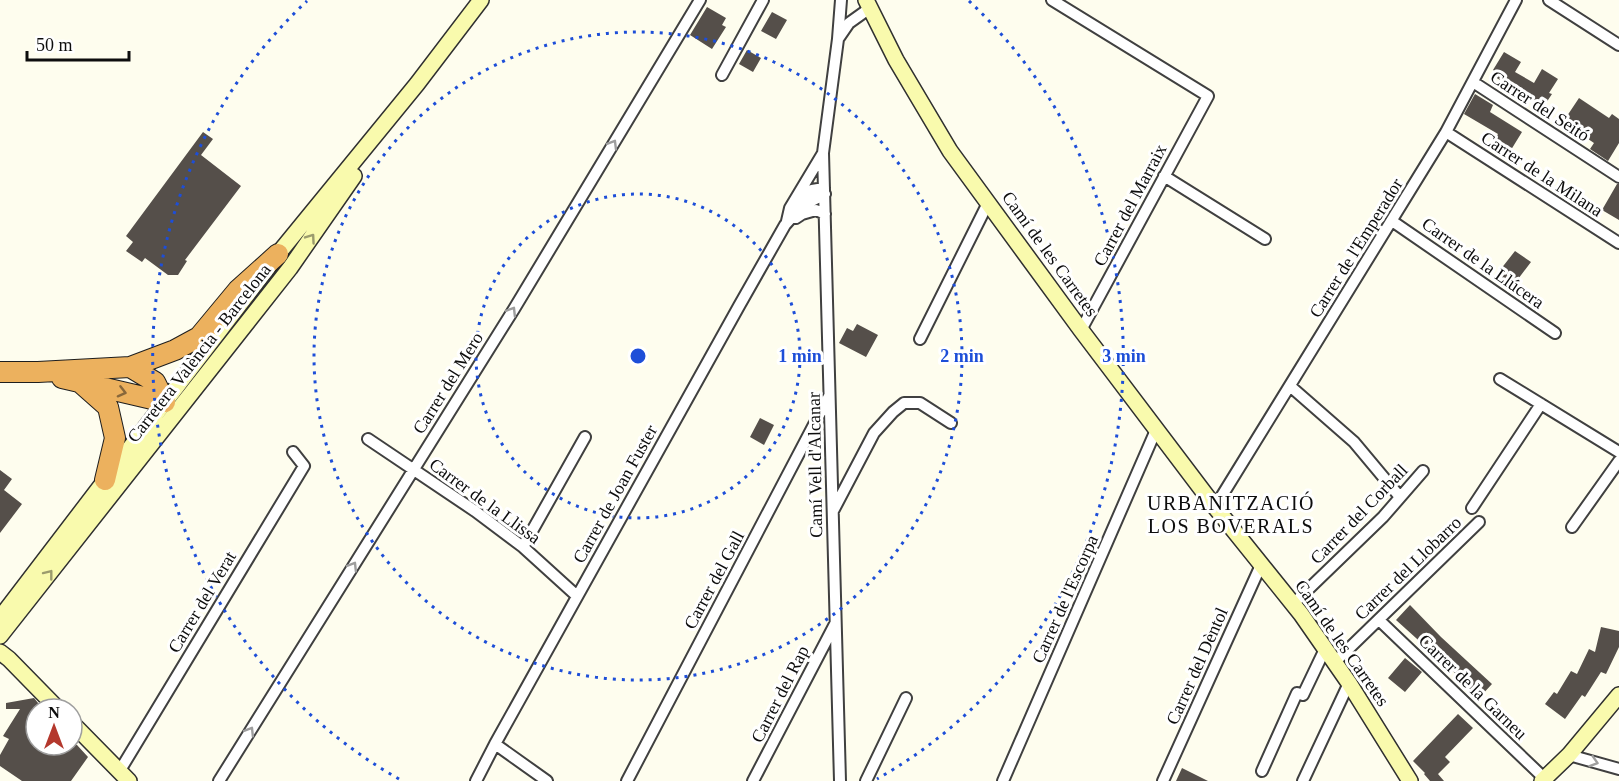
<svg xmlns="http://www.w3.org/2000/svg" width="1619" height="781" viewBox="0 0 1619 781" font-family="Georgia,serif">
<style>
.building{fill:#554f4a}
.lines{fill:none;stroke-linecap:round;stroke-linejoin:round}
.street-casing{stroke:#404040;stroke-width:14}
.secondary-casing{stroke:#2f2f2f;stroke-width:18}
.highway-casing{stroke:#1e1e1e;stroke-width:22}
.street{stroke:#fff;stroke-width:10}
.secondary{stroke:#f9faad;stroke-width:15}
.highway{stroke:#ecb15e;stroke-width:20}
.oneway{stroke:#9e9e9e}
.oneway2{stroke:#9b9b6d}
.oneway3{stroke:#88673a}
.ring{fill:none;stroke:#1d4ed8;stroke-width:3;stroke-dasharray:3 6}
.labels{text-anchor:middle;stroke-width:6;stroke-linejoin:round;paint-order:stroke}
.street-label{font-size:18px;fill:#0d0d0d;stroke:#fff}
.neighbourhood-label{font-size:20px;letter-spacing:1.5px;fill:#0d0d0d;stroke:#fff}
.centre{fill:#1d4ed8;stroke:#fff;stroke-width:3}
.ring-label{font-size:18px;text-anchor:middle;font-weight:bold;fill:#1d4ed8;stroke:#fff;stroke-width:6;stroke-linejoin:round;paint-order:stroke}
</style>
<rect width="100%" height="100%" fill="#fefdee"/>
<!-- building -->
<path class="building" d="M707 7 726 18 722 25 726 27 712 49 690 35Z
M772 12 787 20 776 39 761 31Z
M747 50 761 58 753 72 739 64Z
M1504 52 1521 62 1515 72 1534 83 1542 69 1558 79 1549 93 1552 94 1544 106 1495 77 1497 73 1493 70Z
M1475 94 1493 105 1490 112 1522 132 1506 158 1489 148 1498 134 1464 114Z
M1579 98 1609 118 1612 114 1619 119V143L1608 161 1590 149 1594 143 1563 122Z
M203 132 213 139 201 155 241 186 185 260 187 261 178 275H168L145 258 142 262 126 251 133 242 126 236Z
M1617 184H1619V220L1602 210Z
M1515 251 1531 262 1509 291 1493 279Z
M857 324 878 335 866 357 839 343 847 328 853 331Z
M760 418 774 425 764 445 750 437Z
M0 470 12 479 4 490 22 504 0 533Z
M1410 605 1441 637 1492 684 1479 698 1465 685 1467 684 1396 620Z
M1601 627 1619 631V647L1606 674 1601 672 1585 697 1582 695 1565 719 1545 704 1554 692 1557 694 1571 671 1577 674 1589 649 1595 652Z
M1405 658 1422 672 1405 692 1388 678Z
M34 698 43 709H36V745H77L88 757 71 781H22L0 766V755L9 739 3 736 20 709H6V703Z
M1458 714 1473 728 1445 757 1450 762 1438 774 1444 781H1430L1424 774 1425 773 1413 761Z
M1182 768 1208 781H1176Z"/>
<g class="lines">
<defs>
<path id="street" d="M1052 0 1208 96 1081 330
M1549 0 1619 45
M838 39 849 23 870 8
M722 75 763 0
M1473 82 1619 177
M1446 132 1619 243
M1164 176 1265 239
M797 198 812 190 824 188
M796 218 802 214 816 210 825 214
M787 221 790 208 823 153
M1392 221 1555 333
M920 339 988 203
M1500 379 1619 452
M1290 386 1354 442 1400 497
M368 439 475 511 523 547 577 596
M1215 507 1446 132 1516 0
M1472 508 1541 404
M833 511 874 433 893 412 904 403H920L951 423
M1572 527 1619 461
M523 547 585 437
M1293 604 1383 517 1423 471
M1379 620 1544 778
M1335 662 1479 522
M495 744 547 781
M1569 755 1619 769
M1262 771 1297 693 1303 695 1325 649
M119 772 304 466 293 452
M219 781 514 309 700 0
M476 781 495 744 739 306 785 225 802 206 825 194
M627 781 829 396
M753 781 835 624
M840 781 823 153 838 39 841 0
M866 781 906 698
M1003 781 1156 430
M1163 781 1261 565
M1303 781 1349 683"/>
<path id="secondary" d="M866 0 896 60 950 151 1081 330 1215 507 1301 614 1349 683 1410 781
M0 618 278 254 417 84 481 0
M0 636 290 268 354 176
M0 652 9 659 58 709
M72 723 129 781
M1542 781 1569 755 1619 695"/>
<path id="highway" d="M130 367 155 382 165 402
M0 372H38L130 367 175 350 199 337 238 290 278 254
M62 378 165 402
M82 384 108 407 115 438 105 480"/>
</defs>
<!-- street casing -->
<use href="#street" class="street-casing"/>
<!-- secondary casing -->
<use href="#secondary" class="secondary-casing"/>
<!-- highway casing -->
<use href="#highway" class="highway-casing"/>
<!-- street -->
<use href="#street" class="street"/>
<!-- secondary -->
<use href="#secondary" class="secondary"/>
<!-- highway -->
<use href="#highway" class="highway"/>
</g>
<!-- one-way arrows -->
<defs><path id="oneway-chevron" d="M-2-3.5L2.5 0L-2 3.5" fill="none" stroke-width="1.6" stroke-linecap="round" stroke-linejoin="round" transform="scale(1.5)"/></defs>
<g class="oneway">
<use href="#oneway-chevron" transform="translate(613 144) rotate(-59)"/>
<use href="#oneway-chevron" transform="translate(512 311) rotate(-58)"/>
<use href="#oneway-chevron" transform="translate(353 566) rotate(-58)"/>
<use href="#oneway-chevron" transform="translate(250 731) rotate(-58)"/>
<use href="#oneway-chevron" transform="translate(1594 762) rotate(17)"/>
</g>
<g class="oneway2">
<use href="#oneway-chevron" transform="translate(311 238) rotate(-55)"/>
<use href="#oneway-chevron" transform="translate(49 574) rotate(-52)"/>
</g>
<use class="oneway3" href="#oneway-chevron" transform="translate(122 392) rotate(14)"/>
<!-- distance rings -->
<g class="ring">
<circle cx="638" cy="356" r="162"/>
<circle cx="638" cy="356" r="324"/>
<path d="M399 779A486 486 0 0 1 307 1M969 1A486 486 0 0 1 877 779"/>
</g>
<g class="labels">
<!-- street labels -->
<g class="street-label">
<text transform="translate(1540 106) rotate(33)" y="6">Carrer del Seitó</text>
<text transform="translate(1542 174) rotate(33)" y="6">Carrer de la Milana</text>
<text transform="translate(1130 205) rotate(-62)" y="6">Carrer del Marraix</text>
<text transform="translate(1356 248) rotate(-58)" y="6">Carrer de l'Emperador</text>
<text transform="translate(1050 254) rotate(54)" y="6">Camí de les Carretes</text>
<text transform="translate(1483 263) rotate(35)" y="6">Carrer de la Llúcera</text>
<text transform="translate(199 353) rotate(-52)" y="6">Carretera València - Barcelona</text>
<text transform="translate(448 383) rotate(-58)" y="6">Carrer del Mero</text>
<text transform="translate(815 465) rotate(-91)" y="6">Camí Vell d'Alcanar</text>
<text transform="translate(615 494) rotate(-61)" y="6">Carrer de Joan Fuster</text>
<text transform="translate(485 501) rotate(36)" y="6">Carrer de la Llissa</text>
<text transform="translate(1359 514) rotate(-46)" y="6">Carrer del Corball</text>
<text transform="translate(1408 568) rotate(-44)" y="6">Carrer del Llobarro</text>
<text transform="translate(714 580) rotate(-62)" y="6">Carrer del Gall</text>
<text transform="translate(1065 599) rotate(-66)" y="6">Carrer de l'Escorpa</text>
<text transform="translate(202 602) rotate(-59)" y="6">Carrer del Verat</text>
<text transform="translate(1342 643) rotate(55)" y="6">Camí de les Carretes</text>
<text transform="translate(1197 666) rotate(-66)" y="6">Carrer del Dèntol</text>
<text transform="translate(1473 687) rotate(44)" y="6">Carrer de la Garneu</text>
<text transform="translate(780 694) rotate(-63)" y="6">Carrer del Rap</text>
</g>
<!-- neighbourhood labels -->
<g class="neighbourhood-label">
<text x="1231" y="510">URBANITZACIÓ<tspan x="1231" dy="23">LOS BOVERALS</tspan></text>
</g>
</g>
<circle cx="638" cy="356" r="9" class="centre"/>
<g class="ring-label">
<text x="800" y="362">1 min</text>
<text x="962" y="362">2 min</text>
<text x="1124" y="362">3 min</text>
</g>
<!-- north arrow -->
<g transform="translate(54 727)"><circle r="28" fill="#ffffff" stroke="#9e9e9e" stroke-width="1.5"/>
<path d="M0-4.5L10 22L0 15L-10 22Z" fill="#b4382d"/>
<text y="-9" font-size="16" font-weight="bold" text-anchor="middle" fill="#0d0d0d">N</text>
</g>
<!-- scale -->
<path d="M27 51v9h102v-9" fill="none" stroke="#0d0d0d" stroke-width="3"/>
<text x="36" y="51" font-size="18" fill="#0d0d0d" stroke="#ffffff" stroke-width="4.5" paint-order="stroke">50 m</text>
</svg>
